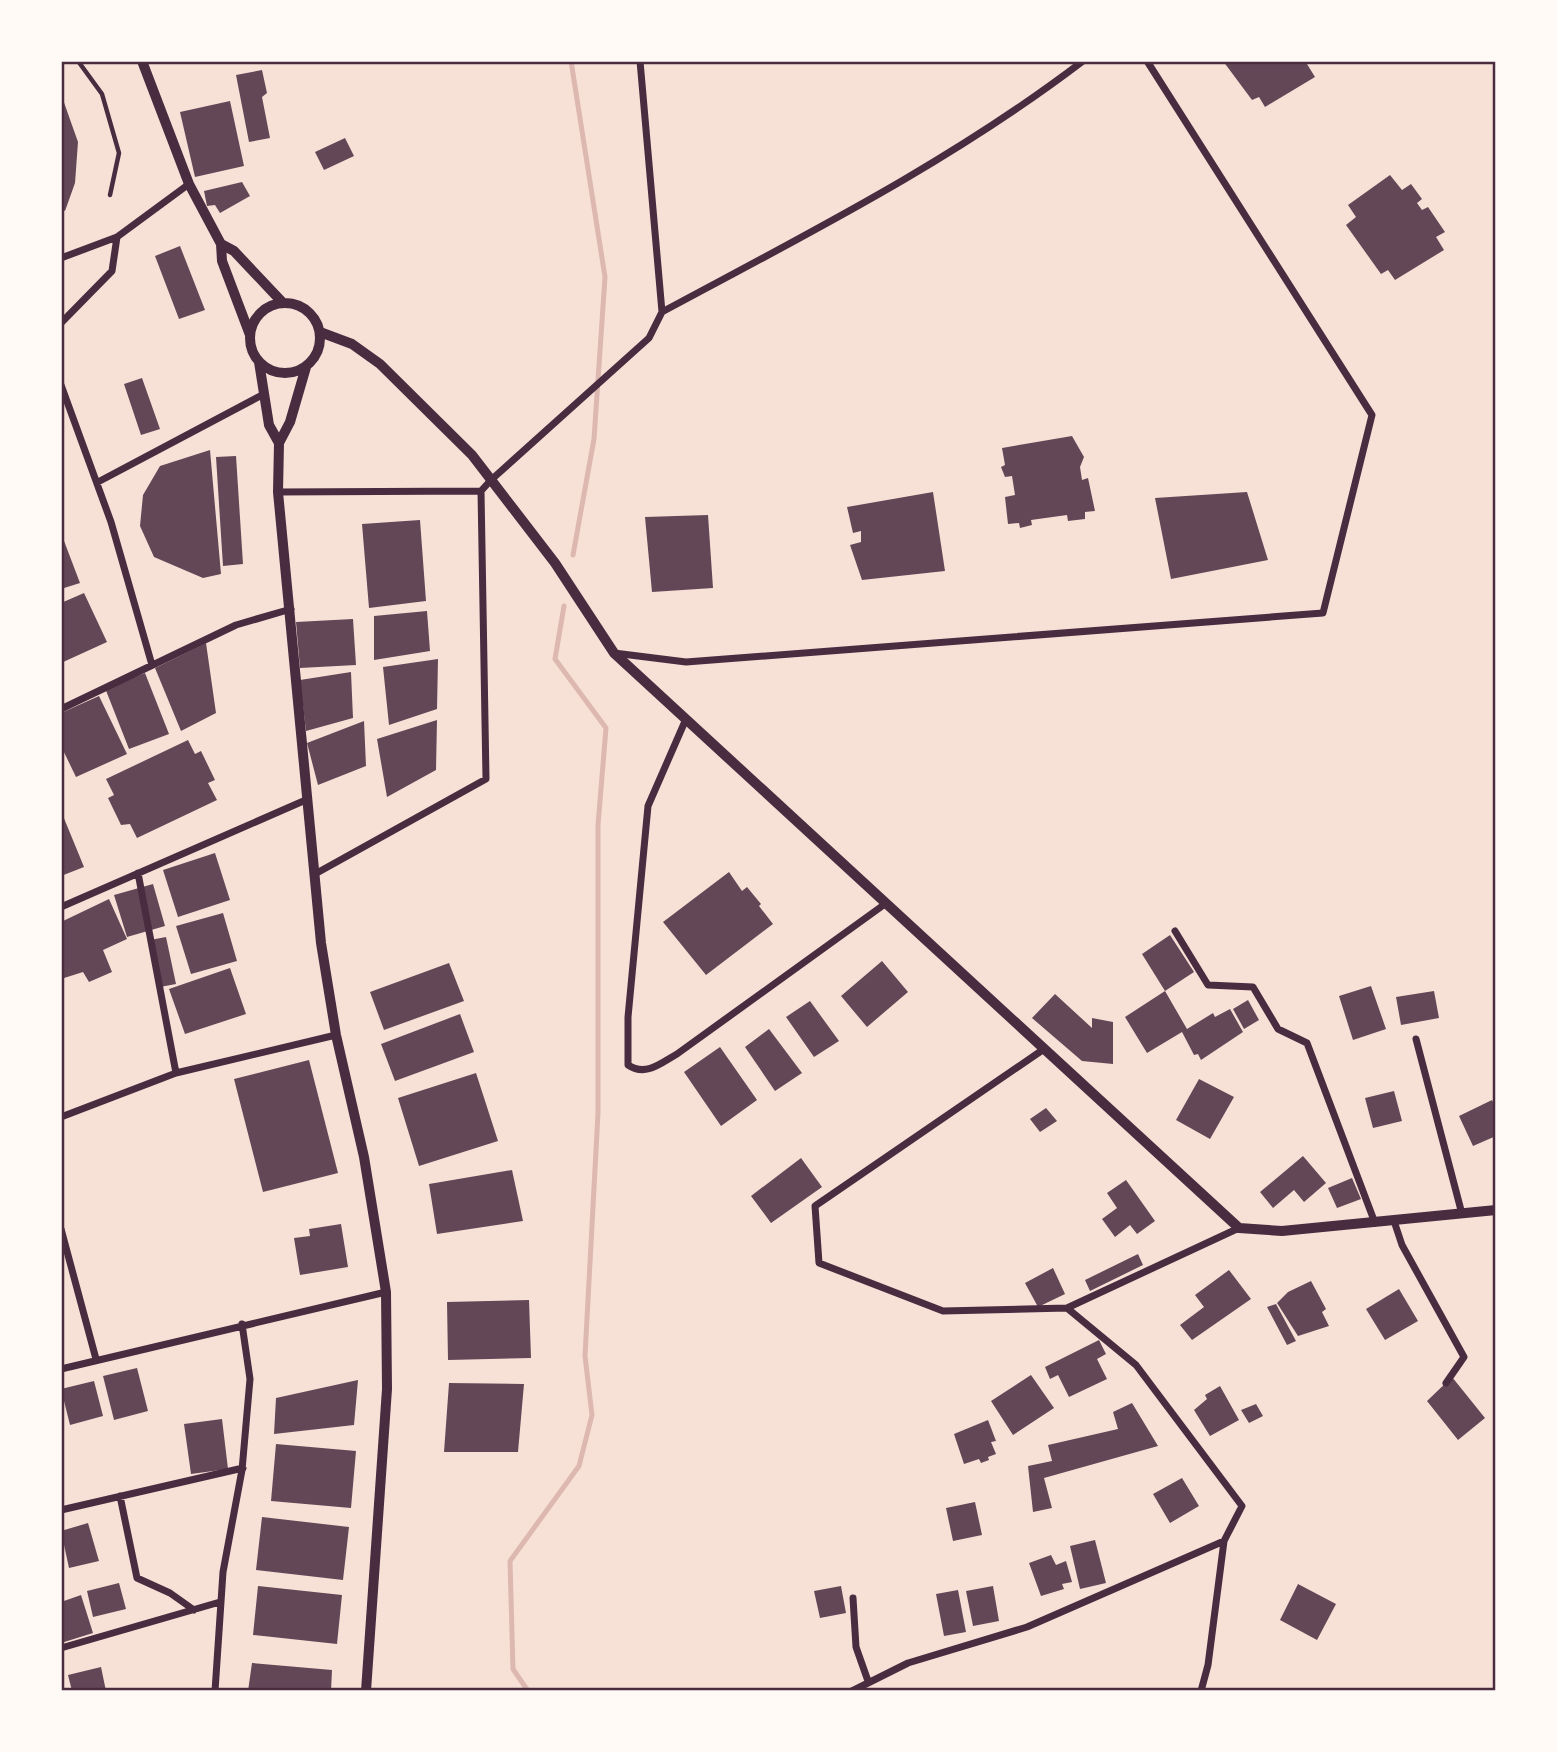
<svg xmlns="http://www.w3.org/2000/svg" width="1557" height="1752" viewBox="0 0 1557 1752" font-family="'Sofia Sans Condensed',sans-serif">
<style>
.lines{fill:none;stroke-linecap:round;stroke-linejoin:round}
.stream{stroke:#dcb8b0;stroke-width:5}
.building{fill:#644757}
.service{stroke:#4a2c40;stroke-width:4.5}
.minor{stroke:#4a2c40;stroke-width:7}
.tertiary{stroke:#4a2c40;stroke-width:10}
.neatline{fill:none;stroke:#4a2c40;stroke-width:2.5}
</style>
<rect width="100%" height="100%" fill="#f7e1d7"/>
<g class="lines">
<!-- stream -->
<path class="stream" d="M571 61 605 277 594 439 573 555
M528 1691 513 1669 510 1561 579 1466 592 1415 585 1356 598 1113V825L606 728 555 659 564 606"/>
</g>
<!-- building -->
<path class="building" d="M1223 61H1311L1307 64 1315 77 1265 107 1259 97 1252 100Z
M262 70 267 93 262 97 270 138 249 142 236 75Z
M61 94 78 142 75 183 65 211 61 209Z
M230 101 244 166 195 177 180 112Z
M345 138 354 156 324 170 315 152Z
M1390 175 1402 190 1411 184 1422 199 1417 203 1422 210 1428 207 1445 232 1436 237 1444 250 1395 280 1388 270 1381 274 1346 225 1356 217 1348 205Z
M242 182 250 196 220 213 215 205 207 206 204 191Z
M180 246 205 310 179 319 155 256Z
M142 378 160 429 141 435 124 384Z
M1072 436 1084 457 1080 467 1082 480 1088 478 1095 511 1085 512V519L1068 521 1067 515 1031 520 1032 525 1020 528 1019 523 1008 524 1005 497 1015 495 1012 476 1005 477 1001 467 1005 465 1002 448Z
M210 450 221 574 203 578 154 557 140 526 143 495 160 466Z
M236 456 243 564 223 566 216 457Z
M933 492 945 571 862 580 850 545 861 542V531L853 533 847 507Z
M1247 492 1268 560 1171 579 1155 498Z
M708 515 713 588 652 592 645 517Z
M420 520 426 601 369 608 362 524Z
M61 533 80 583 61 589Z
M84 593 107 642 61 663V603Z
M427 611 430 651 374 660V616Z
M353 619 356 665 300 668 296 622Z
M206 643 216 713 181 731 155 668Z
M438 659 437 709 389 725 383 667Z
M351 672 353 718 306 731 300 680Z
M145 673 169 734 129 749 105 688Z
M99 696 127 754 76 777 61 746V713Z
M437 720 436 770 387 797 377 739Z
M364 721 366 766 318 785 307 743Z
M188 740 195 754 201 751 215 780 208 783 217 800 137 838 130 824 121 825 108 798 114 795 106 779Z
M61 811 84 867 61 876Z
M215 853 230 900 178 917 163 870Z
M729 872 742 891 747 887 761 904 759 906 773 924 706 975 663 922Z
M153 884 165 926 127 937 114 895Z
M109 899 127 939 103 950 112 972 89 982 83 972 61 979V922Z
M223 913 237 961 191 974 176 926Z
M1170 935 1194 972 1165 991 1142 954Z
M166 937 176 984 160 987 150 940Z
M882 961 908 992 867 1027 841 996Z
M449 963 464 1001 384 1030 370 992Z
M230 968 246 1014 185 1034 169 989Z
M1371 986 1386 1029 1353 1040 1339 996Z
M1165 991 1187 1029 1213 1013 1215 1017 1230 1009 1243 1032 1201 1060 1198 1054 1194 1055 1182 1032 1147 1053 1125 1017Z
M1434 991 1439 1018 1401 1025 1396 997Z
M1055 994 1092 1028V1018L1113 1022V1064L1082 1061 1032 1018Z
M1248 1000 1259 1020 1244 1029 1233 1009Z
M810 1001 839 1041 814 1057 786 1017Z
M460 1014 474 1052 395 1081 381 1044Z
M769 1029 802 1073 775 1091 745 1047Z
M720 1047 757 1100 721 1126 684 1072Z
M309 1060 338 1173 263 1192 234 1079Z
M476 1073 498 1141 419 1166 398 1098Z
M1199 1079 1234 1097 1210 1139 1176 1120Z
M1394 1091 1402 1121 1373 1128 1365 1098Z
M1492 1100 1496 1108V1136L1473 1146 1459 1116Z
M1046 1108 1057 1121 1040 1132 1030 1119Z
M1303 1156 1326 1183 1304 1202 1294 1190 1273 1208 1260 1192Z
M801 1158 822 1187 771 1223 751 1196Z
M512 1170 523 1221 437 1234 429 1184Z
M1352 1178 1361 1199 1337 1208 1328 1188Z
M1126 1180 1155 1221 1137 1234 1130 1225 1115 1237 1102 1219 1117 1208 1107 1193Z
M341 1224 348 1267 300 1275 294 1238 310 1236 309 1229Z
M1138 1254 1143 1265 1090 1291 1085 1280Z
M1053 1268 1065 1294 1038 1307 1025 1283Z
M1229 1270 1251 1299 1192 1340 1180 1325 1204 1307 1195 1295Z
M1311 1281 1326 1309 1322 1312 1329 1326 1298 1336 1277 1303 1288 1292Z
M1399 1289 1418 1321 1385 1340 1366 1309Z
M529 1300 531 1358 448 1360 447 1302Z
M1276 1304 1296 1341 1287 1345 1267 1307Z
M1099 1340 1106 1354 1097 1359 1107 1379 1069 1397 1058 1375 1050 1379 1045 1367Z
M137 1368 148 1411 114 1420 103 1376Z
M1031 1375 1054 1408 1013 1435 991 1401Z
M1452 1377 1485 1418 1458 1440 1427 1401Z
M358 1380 354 1425 274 1434 276 1398Z
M94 1381 103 1416 70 1425 61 1389Z
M449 1383 524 1384 518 1452H444Z
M1220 1386 1239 1420 1210 1436 1194 1410 1207 1399 1205 1395Z
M1132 1403 1158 1446 1044 1478 1052 1508 1033 1512 1028 1466 1052 1461 1048 1445 1118 1429 1113 1412Z
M1256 1404 1263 1416 1249 1423 1241 1410Z
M222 1419 228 1469 191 1474 184 1424Z
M988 1420 996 1441 991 1442 996 1454 988 1457 989 1460 981 1463 979 1459 964 1464 954 1434Z
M276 1444 356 1451 351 1508 271 1501Z
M1182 1478 1199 1506 1170 1523 1153 1494Z
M975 1502 982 1535 953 1541 946 1508Z
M262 1517 349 1527 343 1580 256 1570Z
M88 1523 99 1561 69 1568 61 1531Z
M1095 1540 1106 1583 1080 1589 1070 1546Z
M1051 1555 1056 1565 1066 1561 1072 1582 1062 1584 1064 1589 1041 1596 1029 1563Z
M119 1583 126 1609 93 1617 87 1591Z
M1298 1584 1336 1604 1317 1640 1280 1620Z
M258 1586 342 1595 337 1644 253 1635Z
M841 1586 846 1613 820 1618 814 1591Z
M993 1586 999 1621 973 1626 966 1591Z
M958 1590 966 1632 944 1636 936 1594Z
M81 1595 93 1633 61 1643V1602Z
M252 1663 332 1670 331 1691H248Z
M101 1667 106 1691H72L68 1675Z"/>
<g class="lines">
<!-- service -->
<path class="service" d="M78 61 102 94 119 153 110 195"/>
<!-- minor -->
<path class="minor" d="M640 61 662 312
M61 258 117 237 189 184
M61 323 112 271 117 237
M61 385 111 522 152 665
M98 482 264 394
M278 492 481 491
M614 653 686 662 1323 613 1372 415 1147 61
M61 709 236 625 291 609
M686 719 648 806 628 1017V1065C646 1077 661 1063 677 1054L885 904
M138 873 176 1073
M315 874 486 779 481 491 491 480 649 338 662 312C807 234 952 161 1083 61
M61 907 308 799
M1175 931 1208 985 1253 987 1278 1029 1307 1043 1375 1223
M1416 1039 1462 1214
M1044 1049 815 1206 819 1263 943 1311 1067 1308
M61 1117 176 1073 336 1035
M1394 1221 1402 1245 1464 1357 1446 1383
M61 1229 96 1359
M61 1369 386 1292
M120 1496 137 1578 170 1593 194 1610
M61 1510 243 1468
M853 1598 856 1647 868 1681
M61 1648 220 1602
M215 1691 223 1572 242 1470 250 1379 242 1324
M852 1691 908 1663 1027 1627 1224 1541
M1201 1691 1208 1665 1224 1541 1242 1506 1136 1365 1067 1308 1239 1228"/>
<!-- tertiary -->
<path class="tertiary" d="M142 61 189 184 221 244 222 261 250 335
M221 244 234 251 283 303
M250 338a35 35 0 1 1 70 0a35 35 0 1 1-70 0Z
M320 332 352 344 380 364 472 455 555 563 614 653 1239 1228 1282 1231 1496 1210
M259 362 269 425 279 443
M306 367 290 422 279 443 278 492 321 943 336 1035 364 1157 386 1292 387 1389 366 1691"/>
</g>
<!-- border -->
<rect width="1557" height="1752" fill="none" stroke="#fffaf5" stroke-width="126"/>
<rect x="63" y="63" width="1431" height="1626" class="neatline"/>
</svg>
